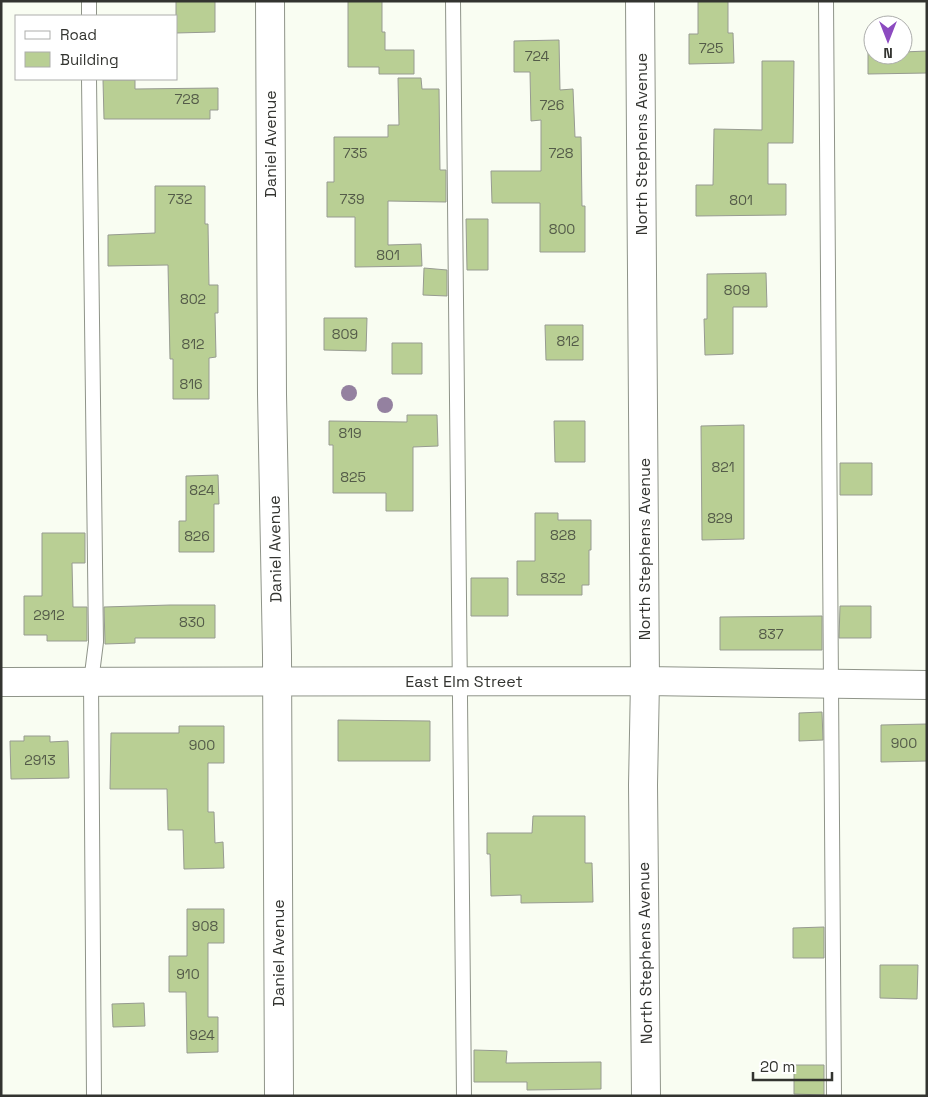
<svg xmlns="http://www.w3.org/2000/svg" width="928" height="1097" viewBox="0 0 928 1097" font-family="'Space Grotesk',sans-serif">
	<rect width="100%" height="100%" fill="#f9fdf2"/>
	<!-- building -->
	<path fill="#b9cf94" stroke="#979b91" d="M 176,1 L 215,1 L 215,32 L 176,33 Z
		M 348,1 L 382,1 L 382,32 L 385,32 L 385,50 L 414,50 L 414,74 L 379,74 L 379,67 L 348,67 Z
		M 698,1 L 728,1 L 728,33 L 733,33 L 734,63 L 689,64 L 689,34 L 698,34 Z
		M 559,40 L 560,90 L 573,89 L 575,137 L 581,137 L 582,206 L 585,206 L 585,252 L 540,252 L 540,203 L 492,203 L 491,171 L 541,171 L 541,120 L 531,121 L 530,72 L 514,72 L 514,41 Z
		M 927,51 L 927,73 L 868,74 L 868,52 L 873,52 L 873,55 L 903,55 L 903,52 Z
		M 762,61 L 794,61 L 793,143 L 768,143 L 768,184 L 786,184 L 786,215 L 696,216 L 696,185 L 713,185 L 714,129 L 762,130 Z
		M 398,78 L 421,78 L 422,89 L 439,89 L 440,170 L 446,170 L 446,202 L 388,201 L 388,245 L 421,244 L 422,266 L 355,267 L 355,217 L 327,217 L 327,182 L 334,182 L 334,137 L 388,137 L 388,125 L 399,125 Z
		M 103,80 L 135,80 L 135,89 L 218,88 L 218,110 L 210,110 L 210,119 L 104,119 Z
		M 155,186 L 205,186 L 205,224 L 208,224 L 209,285 L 218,285 L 218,313 L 215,313 L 216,357 L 209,358 L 209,399 L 173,399 L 173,359 L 170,359 L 168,265 L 108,266 L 108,235 L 155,233 Z
		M 466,219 L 488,219 L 488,270 L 467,270 Z
		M 424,268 L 447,270 L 447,296 L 423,295 Z
		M 766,273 L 767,307 L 733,307 L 733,354 L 705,355 L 704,319 L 707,319 L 707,274 Z
		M 324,318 L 367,318 L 366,351 L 324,350 Z
		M 545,325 L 583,325 L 583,360 L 546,360 Z
		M 392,343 L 422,343 L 422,374 L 392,374 Z
		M 407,415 L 437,415 L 438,446 L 413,447 L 413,511 L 386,511 L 386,493 L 333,493 L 333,445 L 329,445 L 329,421 L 407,422 Z
		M 554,421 L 585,421 L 585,462 L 555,462 Z
		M 744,425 L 744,539 L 702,540 L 701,426 Z
		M 840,463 L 872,463 L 872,495 L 840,495 Z
		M 218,475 L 219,504 L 214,504 L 214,552 L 179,552 L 179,521 L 186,521 L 186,476 Z
		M 535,513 L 558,513 L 558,520 L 591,520 L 591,550 L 589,550 L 589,585 L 582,585 L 582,595 L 517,595 L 517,561 L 535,561 Z
		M 42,533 L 85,533 L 85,563 L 72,563 L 73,607 L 87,607 L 87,641 L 47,641 L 47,635 L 24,635 L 24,596 L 42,596 Z
		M 471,578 L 508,578 L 508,616 L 471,616 Z
		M 170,605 L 215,605 L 215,638 L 135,638 L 135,643 L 105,644 L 104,607 Z
		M 840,606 L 871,606 L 871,638 L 839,638 Z
		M 822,616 L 822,650 L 720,650 L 720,617 Z
		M 822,712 L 823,740 L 799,741 L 799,713 Z
		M 338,720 L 430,721 L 430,761 L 338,761 Z
		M 927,724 L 927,761 L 881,762 L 881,725 Z
		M 179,726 L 224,726 L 224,763 L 208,763 L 208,812 L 214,812 L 215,843 L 223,842 L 224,868 L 184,869 L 183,830 L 168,830 L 167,789 L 110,789 L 111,733 L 179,733 Z
		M 24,736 L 50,736 L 50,742 L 68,741 L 69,778 L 11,779 L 10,741 L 24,741 Z
		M 533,816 L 585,816 L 585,863 L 592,863 L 593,902 L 521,903 L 521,895 L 491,896 L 490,854 L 487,854 L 487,833 L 532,833 Z
		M 187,909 L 224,909 L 224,943 L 208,943 L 208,1017 L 218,1017 L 218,1052 L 187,1053 L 186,992 L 169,992 L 169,956 L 187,956 Z
		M 824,927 L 824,958 L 793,958 L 793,928 Z
		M 880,965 L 918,965 L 917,999 L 880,998 Z
		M 144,1003 L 145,1026 L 113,1027 L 112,1004 Z
		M 474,1050 L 507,1051 L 506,1063 L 601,1062 L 601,1089 L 527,1090 L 527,1082 L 474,1082 Z
		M 794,1065 L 824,1065 L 824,1095 L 794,1094 Z"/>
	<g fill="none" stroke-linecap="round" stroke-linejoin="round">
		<defs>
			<path id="service" d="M 89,1 L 89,16
				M 453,1 L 464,1096
				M 826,1 L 834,1096
				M 89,79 L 96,642 L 91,682 L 94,1096"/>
			<path id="minor" d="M 270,1 L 272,394 L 277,655 L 279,1096
				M 640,1 L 645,681 L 643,785 L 646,1096
				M 1,682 L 645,681 L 927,685"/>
		</defs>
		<!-- service casing -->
		<use href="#service" stroke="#8f9489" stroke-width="16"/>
		<!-- minor casing -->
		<use href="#minor" stroke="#8f9489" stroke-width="30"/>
		<!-- service -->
		<use href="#service" stroke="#fff" stroke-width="14"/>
		<!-- minor -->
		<use href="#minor" stroke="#fff" stroke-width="28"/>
	</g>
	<!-- trees -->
	<g fill="#9481a0">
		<circle cx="349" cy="393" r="8"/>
		<circle cx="385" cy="405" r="8"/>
	</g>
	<g text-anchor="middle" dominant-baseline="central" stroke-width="5" stroke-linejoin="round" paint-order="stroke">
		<!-- number labels -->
		<g font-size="14" fill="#545b49">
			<text x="711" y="48">725</text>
			<text x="537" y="56">724</text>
			<text x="187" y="99">728</text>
			<text x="552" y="105">726</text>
			<text x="355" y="153">735</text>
			<text x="561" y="153">728</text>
			<text x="180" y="199">732</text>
			<text x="352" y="199">739</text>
			<text x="741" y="200">801</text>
			<text x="562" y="229">800</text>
			<text x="388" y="255">801</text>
			<text x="737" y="290">809</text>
			<text x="193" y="299">802</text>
			<text x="345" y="334">809</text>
			<text x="568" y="341">812</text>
			<text x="193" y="344">812</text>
			<text x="191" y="384">816</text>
			<text x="350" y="433">819</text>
			<text x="723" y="467">821</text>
			<text x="353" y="477">825</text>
			<text x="202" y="490">824</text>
			<text x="720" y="518">829</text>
			<text x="563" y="535">828</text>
			<text x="197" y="536">826</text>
			<text x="553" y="578">832</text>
			<text x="49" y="615">2912</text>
			<text x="192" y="622">830</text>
			<text x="771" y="634">837</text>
			<text x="904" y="743">900</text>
			<text x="202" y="745">900</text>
			<text x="40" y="760">2913</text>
			<text x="205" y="926">908</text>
			<text x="188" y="974">910</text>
			<text x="202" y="1035">924</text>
		</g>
		<!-- street labels -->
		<g font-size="16" fill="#333430" stroke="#fff">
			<text transform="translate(270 144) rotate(-90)">Daniel Avenue</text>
			<text transform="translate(641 144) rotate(-90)">North Stephens Avenue</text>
			<text transform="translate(275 549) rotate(-91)">Daniel Avenue</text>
			<text transform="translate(644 549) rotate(-90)">North Stephens Avenue</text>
			<text x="464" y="681">East Elm Street</text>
			<text transform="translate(278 953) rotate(-90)">Daniel Avenue</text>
			<text transform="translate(645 953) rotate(-91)">North Stephens Avenue</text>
		</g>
	</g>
	<!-- border -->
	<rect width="928" height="1097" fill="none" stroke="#333430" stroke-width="5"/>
	<!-- legend -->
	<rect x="15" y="15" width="162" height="65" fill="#ffffff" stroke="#adaeac"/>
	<rect x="25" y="31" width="25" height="8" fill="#ffffff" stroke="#adaeac"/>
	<text x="60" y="40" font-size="15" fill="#333430">Road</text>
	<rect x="25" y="52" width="25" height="15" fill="#b9cf94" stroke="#adaeac"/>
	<text x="60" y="65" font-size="15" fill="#333430">Building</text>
	<!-- north arrow -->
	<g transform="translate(888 40) rotate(180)"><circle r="24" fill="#ffffff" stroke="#adaeac"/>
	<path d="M0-4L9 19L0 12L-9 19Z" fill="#8c4bc0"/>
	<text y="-8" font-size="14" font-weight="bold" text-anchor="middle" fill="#333430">N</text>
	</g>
	<!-- scale -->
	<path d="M753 1072v8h79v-8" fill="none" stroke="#333430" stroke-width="2.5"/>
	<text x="760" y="1072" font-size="15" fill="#333430" stroke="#ffffff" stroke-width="4" paint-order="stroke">20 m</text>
</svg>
